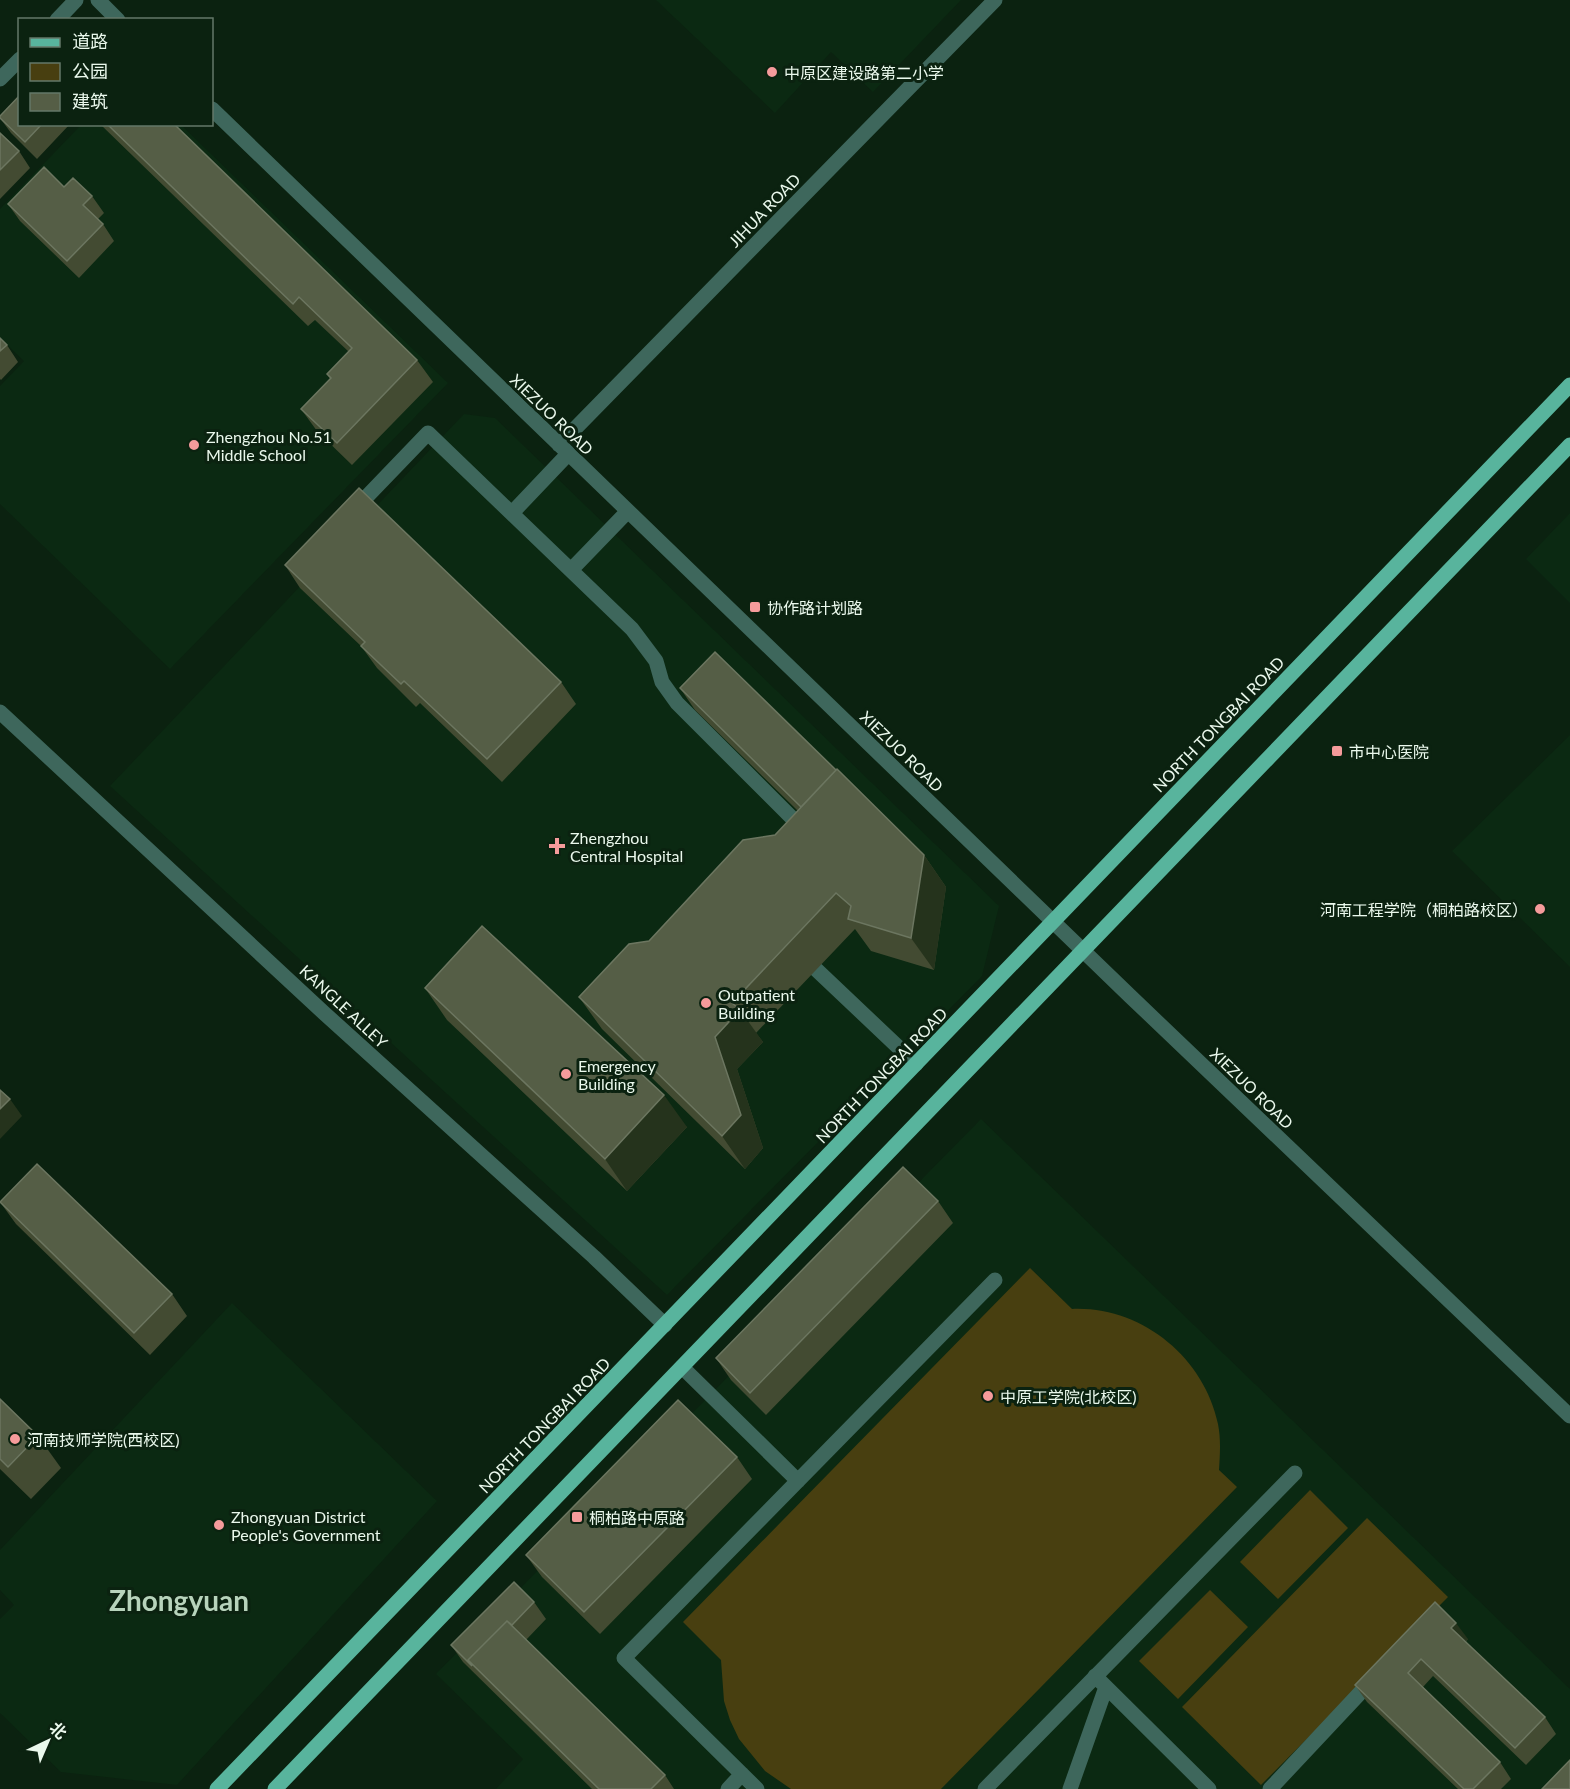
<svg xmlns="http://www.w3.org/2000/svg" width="1570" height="1789" viewBox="0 0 1570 1789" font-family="Lato,'Noto Sans SC',sans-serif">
	<rect width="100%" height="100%" fill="#0b2210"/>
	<!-- built -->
	<path fill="#0b2912" d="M 656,0 L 961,0 L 873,92 L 831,52 L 775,113 Z
		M 82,124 L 181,125 L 448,383 L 170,669 L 0,504 L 0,386 L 24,361 L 0,338 L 0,209 Z
		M 464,414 L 495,418 L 999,906 L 982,976 L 667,1295 L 110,786 Z
		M 1570,513 L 1570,603 L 1526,559 Z
		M 1570,735 L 1570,967 L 1452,851 Z
		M 981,1119 L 1570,1689 L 1570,1789 L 496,1789 L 523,1759 L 436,1674 Z
		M 232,1303 L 437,1501 L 177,1785 L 61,1772 L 0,1713 L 0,1619 L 14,1605 L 0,1590 L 0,1550 Z"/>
	<!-- green -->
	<path fill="#483f10" d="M 1030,1268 L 1072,1309 C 1141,1306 1204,1357 1218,1424 C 1221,1439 1220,1454 1219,1470 L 1237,1487 L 941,1789 L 791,1789 L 765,1771 L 739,1739 L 730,1720 L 724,1701 L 721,1660 L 683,1622 Z
		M 1310,1490 L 1348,1528 L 1278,1599 L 1240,1562 Z
		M 1367,1518 L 1448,1597 L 1261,1785 L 1182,1707 Z
		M 1210,1590 L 1248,1627 L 1178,1699 L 1139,1661 Z"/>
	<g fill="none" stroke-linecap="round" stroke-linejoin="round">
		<!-- minor -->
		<path stroke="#3e675c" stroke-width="15" d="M 98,0 L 118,20
			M 57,20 L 76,0
			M 0,79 L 20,59
			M 212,109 L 1130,996 L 1570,1416
			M 559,445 L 995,0
			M 354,510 L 428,433 L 632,629 L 656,661 L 662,682 L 677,703 L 806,832
			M 512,513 L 568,454
			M 571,570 L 628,511
			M 0,712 L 324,1013 L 594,1257 L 665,1325
			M 802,956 L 916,1064
			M 682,1367 L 798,1481
			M 1095,1676 L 1209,1789
			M 728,1789 L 742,1774
			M 757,1789 L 624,1658 L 995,1280
			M 985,1789 L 1295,1473
			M 1070,1789 L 1106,1687
			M 1270,1789 L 1374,1678"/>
		<!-- major -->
		<path stroke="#58b49d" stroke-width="15" d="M 217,1789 L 1570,385
			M 275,1789 L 1570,445"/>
	</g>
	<!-- wall -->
	<path fill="#434b32" d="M 0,118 L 20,124 L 70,124 L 37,159 L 11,133 Z
		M 100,124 L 174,124 L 417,360 L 433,382 L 352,465 L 317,431 L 301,409 L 330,379 L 327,374 L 349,352 L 315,320 L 308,326 Z
		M 0,133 L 19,151 L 30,168 L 0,199 Z
		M 64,187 L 92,196 L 104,213 L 98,219 L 103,224 L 114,241 L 79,278 L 20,221 L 8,204 Z
		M 0,338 L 7,345 L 18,362 L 1,380 L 0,379 Z
		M 285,565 L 561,682 L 576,704 L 502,782 L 420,703 L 416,707 L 377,668 L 361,646 L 300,588 Z
		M 680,688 L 836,770 L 924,855 L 946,887 L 934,970 L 871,951 L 855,929 L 756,1033 L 763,1042 L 737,1069 L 763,1148 L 745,1169 L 602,1029 L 579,997 L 649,941 L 775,835 L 798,811 L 695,710 Z
		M 425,988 L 687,1127 L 627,1191 L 447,1020 Z
		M 938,1201 L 953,1223 L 766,1415 L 731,1380 L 716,1358 Z
		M 0,1202 L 172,1294 L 187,1316 L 150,1355 L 16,1224 Z
		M 0,1399 L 38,1436 L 61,1468 L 31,1499 L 0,1469 Z
		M 737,1457 L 752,1479 L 600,1634 L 542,1577 L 526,1555 Z
		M 534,1602 L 546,1619 L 526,1640 L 665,1775 L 674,1789 L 592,1789 L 463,1662 L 451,1645 Z
		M 1468,1639 L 1466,1642 L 1545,1717 L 1556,1734 L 1526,1765 L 1433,1676 L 1423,1687 L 1500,1762 L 1511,1779 L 1501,1789 L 1458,1789 L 1367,1702 L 1355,1685 Z"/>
	<!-- shaded-wall -->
	<path fill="#25331c" d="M 924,855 L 946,887 L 934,970 L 911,938 Z
		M 740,1010 L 763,1042 L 737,1069 L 763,1148 L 745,1169 L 722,1136 L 715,1037 Z
		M 664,1095 L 687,1127 L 627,1191 L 605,1159 Z
		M 10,1099 L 22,1116 L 0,1139 L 0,1109 Z
		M 1456,1623 L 1468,1639 L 1463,1645 L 1451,1628 Z"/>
	<!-- building -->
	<path fill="#555e46" stroke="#6c7660" stroke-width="1.5" d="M 20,95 L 20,124 L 42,124 L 25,142 L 0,118 L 0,116 Z
		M 107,124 L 174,124 L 417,360 L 337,443 L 301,409 L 331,378 L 327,374 L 352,348 L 299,297 L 293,304 Z
		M 0,133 L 19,151 L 0,170 Z
		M 44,167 L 64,187 L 73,178 L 92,196 L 83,205 L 103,224 L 67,261 L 8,204 Z
		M 0,338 L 7,345 L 0,351 Z
		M 359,488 L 561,682 L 487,759 L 404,681 L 401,684 L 361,646 L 365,642 L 285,565 Z
		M 715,652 L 836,770 L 801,807 L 680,688 Z
		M 837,769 L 924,855 L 911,938 L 848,919 L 851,906 L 836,893 L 732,1003 L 740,1010 L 715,1037 L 741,1115 L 722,1136 L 579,997 L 629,944 L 649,941 L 743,840 L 775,835 Z
		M 482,926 L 664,1095 L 605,1159 L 425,988 Z
		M 0,1090 L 10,1099 L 0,1109 Z
		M 37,1164 L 172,1294 L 134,1333 L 0,1202 Z
		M 903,1167 L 938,1201 L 750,1393 L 716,1358 Z
		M 0,1399 L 38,1436 L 8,1467 L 0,1459 Z
		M 678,1400 L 737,1457 L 584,1612 L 526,1555 Z
		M 514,1582 L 534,1602 L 512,1625 L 507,1621 L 468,1660 L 472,1666 L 451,1645 Z
		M 1435,1602 L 1456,1623 L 1451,1628 L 1545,1717 L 1515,1748 L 1421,1659 L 1408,1673 L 1500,1762 L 1473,1789 L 1464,1789 L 1355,1685 Z
		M 507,1621 L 665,1775 L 651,1789 L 599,1789 L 468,1660 Z
		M 1570,1760 L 1570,1789 L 1542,1789 Z"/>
	<!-- markers -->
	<g fill="#f59b9b" stroke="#0b2210" stroke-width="2">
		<circle cx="772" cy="72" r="6"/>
		<circle cx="194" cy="445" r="6"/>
		<rect x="749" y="601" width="12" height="12" rx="3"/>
		<rect x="1331" y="745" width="12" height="12" rx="3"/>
		<path d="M554 837h6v6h6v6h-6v6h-6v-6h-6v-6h6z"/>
		<circle cx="1540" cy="909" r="6"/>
		<circle cx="706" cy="1003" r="6"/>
		<circle cx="566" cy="1074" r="6"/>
		<circle cx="988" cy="1396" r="6"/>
		<circle cx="15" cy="1439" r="6"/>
		<rect x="571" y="1511" width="12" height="12" rx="3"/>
		<circle cx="219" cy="1525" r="6"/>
	</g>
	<g text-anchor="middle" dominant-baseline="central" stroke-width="6" stroke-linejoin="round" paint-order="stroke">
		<!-- poi labels -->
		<g font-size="16" fill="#eaf8ec" stroke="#0b2210" text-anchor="start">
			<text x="784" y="72">中原区建设路第二小学</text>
			<text x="206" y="436">Zhengzhou No.51<tspan x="206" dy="18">Middle School</tspan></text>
			<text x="767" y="607">协作路计划路</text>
			<text x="1349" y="751">市中心医院</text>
			<text x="570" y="837">Zhengzhou<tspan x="570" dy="18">Central Hospital</tspan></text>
			<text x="1528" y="909" text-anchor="end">河南工程学院（桐柏路校区）</text>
			<text x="718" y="994">Outpatient<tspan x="718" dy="18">Building</tspan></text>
			<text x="578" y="1065">Emergency<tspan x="578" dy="18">Building</tspan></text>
			<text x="1000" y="1396">中原工学院(北校区)</text>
			<text x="27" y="1439">河南技师学院(西校区)</text>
			<text x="231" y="1516">Zhongyuan District<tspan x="231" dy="18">People's Government</tspan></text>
			<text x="589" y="1517">桐柏路中原路</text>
		</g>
		<!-- street labels -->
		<g font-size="16" fill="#eaf8ec" stroke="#0b2210">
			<text transform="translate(764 210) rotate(-46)">JIHUA ROAD</text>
			<text transform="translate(552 414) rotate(44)">XIEZUO ROAD</text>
			<text transform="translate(1218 724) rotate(-46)">NORTH TONGBAI ROAD</text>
			<text transform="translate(902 751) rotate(44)">XIEZUO ROAD</text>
			<text transform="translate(344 1006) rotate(43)">KANGLE ALLEY</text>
			<text transform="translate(881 1075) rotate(-46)">NORTH TONGBAI ROAD</text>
			<text transform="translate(1252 1088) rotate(44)">XIEZUO ROAD</text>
			<text transform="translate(544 1425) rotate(-46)">NORTH TONGBAI ROAD</text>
		</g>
		<!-- town labels -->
		<g font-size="28" font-weight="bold" fill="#b7d3bb" stroke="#0b2210">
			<text x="179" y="1600">Zhongyuan</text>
		</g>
	</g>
	<!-- legend -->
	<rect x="18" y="18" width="195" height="108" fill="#0b2210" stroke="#647868" stroke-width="1.5"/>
	<rect x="30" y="38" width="30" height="9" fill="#58b49d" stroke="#647868" stroke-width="1.5"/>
	<text x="72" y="48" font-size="18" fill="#eaf8ec">道路</text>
	<rect x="30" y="63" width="30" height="18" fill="#483f10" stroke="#647868" stroke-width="1.5"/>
	<text x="72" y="78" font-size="18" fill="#eaf8ec">公园</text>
	<rect x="30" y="93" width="30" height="18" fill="#555e46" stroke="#647868" stroke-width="1.5"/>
	<text x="72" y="108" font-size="18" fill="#eaf8ec">建筑</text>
	<!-- north arrow -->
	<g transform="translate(48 1741) rotate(44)" stroke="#0b2210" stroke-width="4.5" paint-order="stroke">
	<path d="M0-4.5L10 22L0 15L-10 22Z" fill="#eaf8ec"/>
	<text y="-9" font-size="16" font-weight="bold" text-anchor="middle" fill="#eaf8ec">北</text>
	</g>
</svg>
